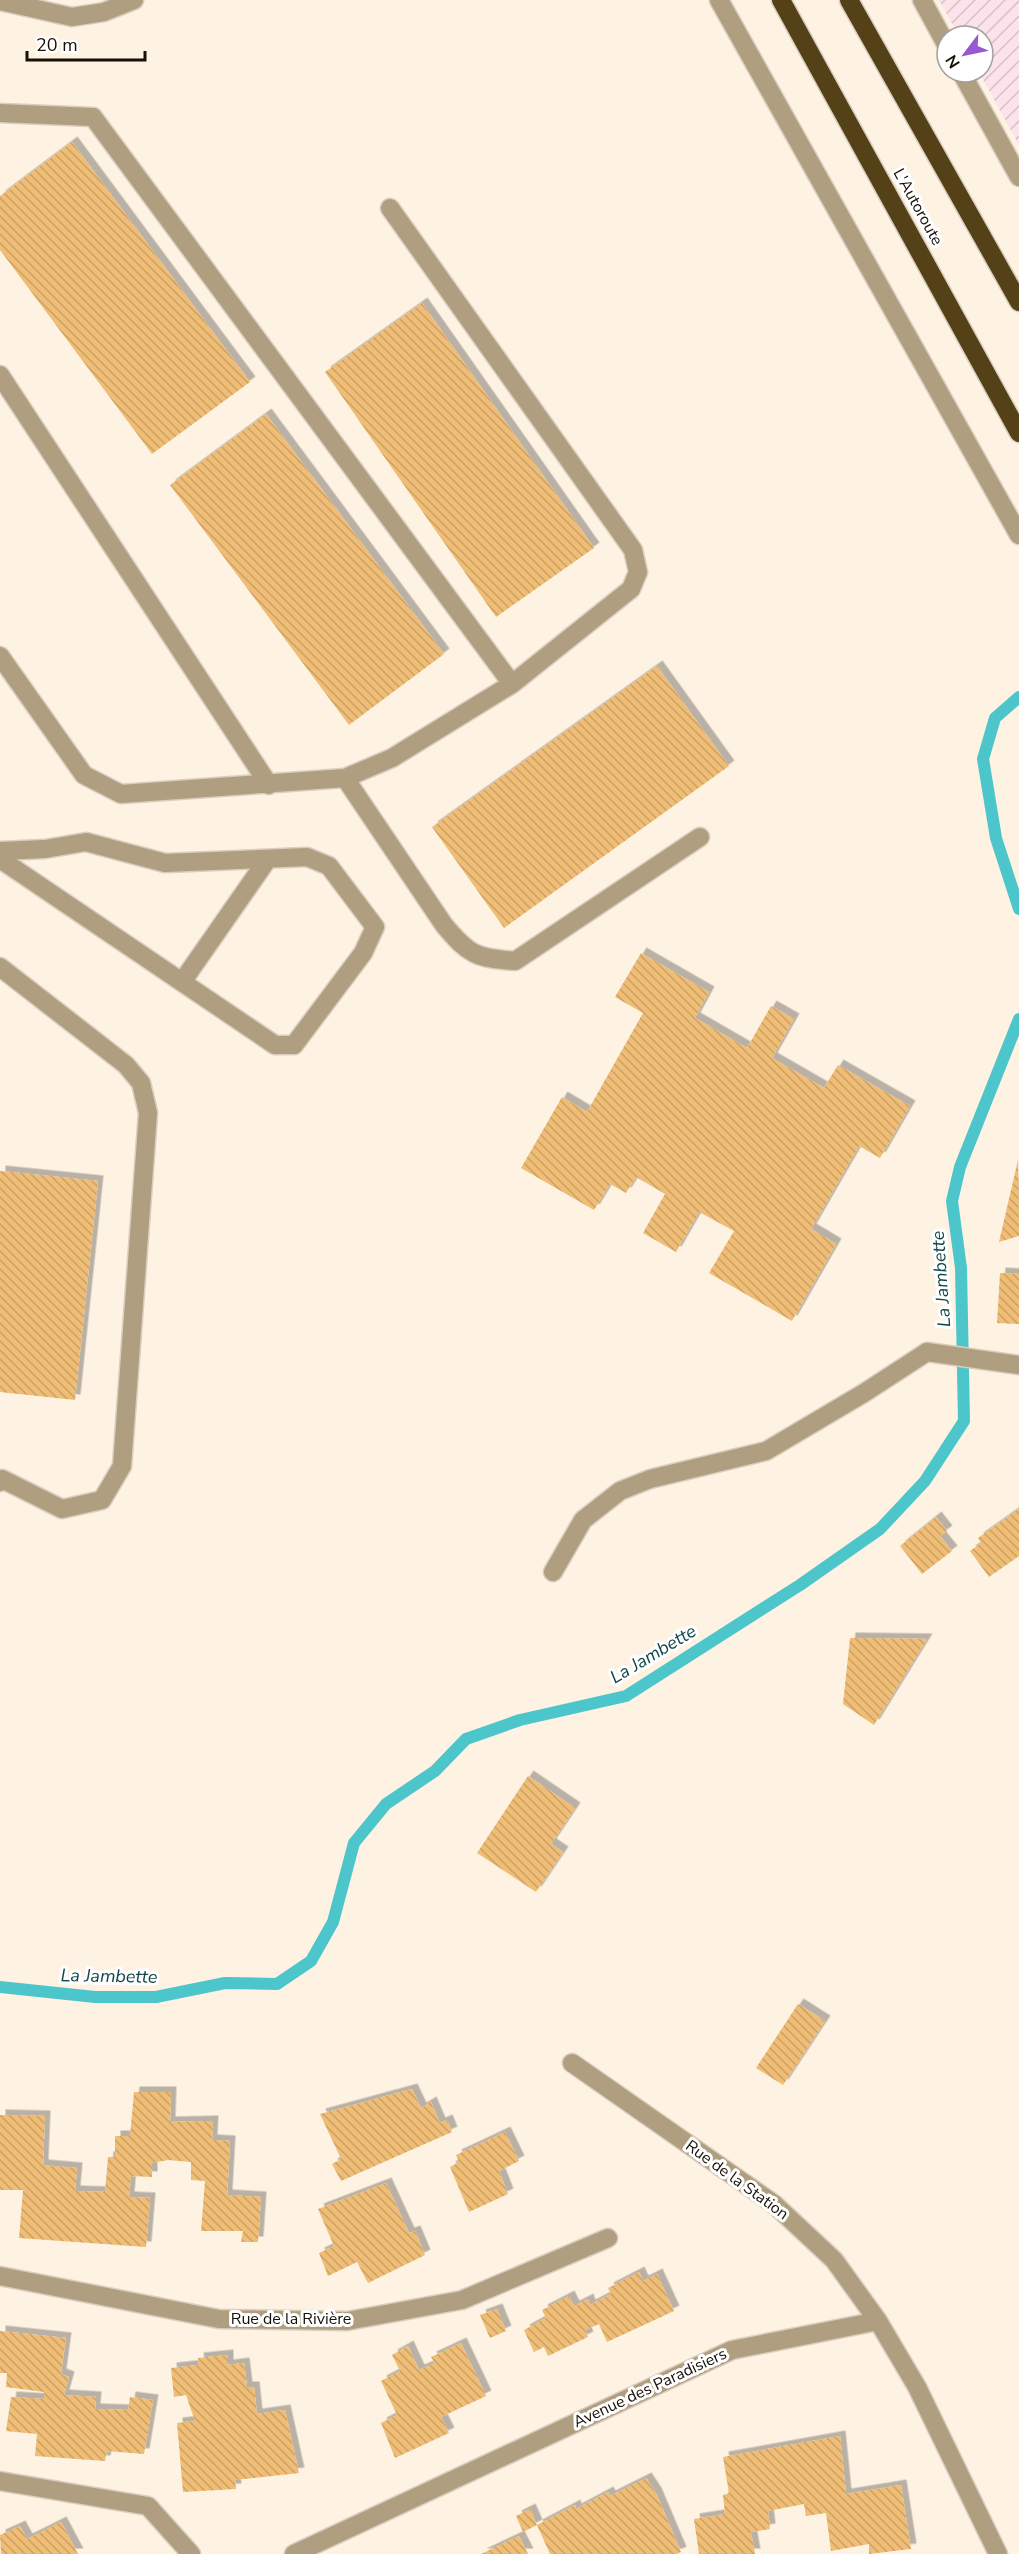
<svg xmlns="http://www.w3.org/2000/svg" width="1019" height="2554" viewBox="0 0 1019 2554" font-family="'Nunito Sans',sans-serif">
	<defs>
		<pattern id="industrial-furrows" width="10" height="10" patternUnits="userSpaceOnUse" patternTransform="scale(1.5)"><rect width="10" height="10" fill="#fce2ea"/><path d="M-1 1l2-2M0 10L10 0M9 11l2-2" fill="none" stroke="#d7c1c7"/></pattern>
		<pattern id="building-back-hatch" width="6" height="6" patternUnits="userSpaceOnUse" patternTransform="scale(1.5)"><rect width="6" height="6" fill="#efbd75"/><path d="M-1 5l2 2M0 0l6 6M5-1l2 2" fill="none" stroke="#cca164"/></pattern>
		<filter id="shadow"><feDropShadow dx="5.5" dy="-5.5" stdDeviation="0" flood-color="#0004"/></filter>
	</defs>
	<rect width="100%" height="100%" fill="#fef2e2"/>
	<!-- industrial -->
	<path fill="url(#industrial-furrows)" d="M 939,0 L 1019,0 L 1019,145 L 979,72 L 983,72 L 983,36 L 959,36 Z"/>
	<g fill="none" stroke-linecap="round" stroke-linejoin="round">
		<!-- stream -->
		<path stroke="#4dc6cb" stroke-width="12" d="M 1019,697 L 995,718 L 983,759 L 996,838 L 1019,909
			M 0,1987 L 95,1997 L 156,1997 L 225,1983 L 277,1984 L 311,1961 L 333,1922 L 354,1843 L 386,1804 L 435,1771 L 466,1739 L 520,1720 L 626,1696 L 800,1585 L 880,1529 L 925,1481 L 964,1421 L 961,1268 L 952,1201 L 960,1167 L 1019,1019"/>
	</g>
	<!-- building -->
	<path fill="url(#building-back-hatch)" filter="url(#shadow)" d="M 72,142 L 250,382 L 152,454 L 0,250 L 0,196 Z
		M 422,303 L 594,548 L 496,617 L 325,372 Z
		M 266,414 L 444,654 L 349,725 L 170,485 Z
		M 657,666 L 729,766 L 504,928 L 432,827 Z
		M 641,953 L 709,992 L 695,1018 L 747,1048 L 771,1006 L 794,1019 L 772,1058 L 824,1088 L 838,1065 L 910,1106 L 880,1158 L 859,1146 L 811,1229 L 836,1244 L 792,1321 L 709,1273 L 734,1231 L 699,1212 L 676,1252 L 643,1233 L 665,1194 L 636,1177 L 626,1193 L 610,1184 L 594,1210 L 521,1168 L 562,1097 L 587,1112 L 643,1013 L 615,997 Z
		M 1018,1160 L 1019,1236 L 999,1242 Z
		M 0,1171 L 98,1181 L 75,1400 L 0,1392 Z
		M 1000,1273 L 1019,1274 L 1019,1324 L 997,1323 Z
		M 1019,1509 L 1019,1556 L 989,1577 L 970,1551 L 981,1543 L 978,1538 Z
		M 936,1517 L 947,1531 L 940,1536 L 952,1551 L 922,1574 L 900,1546 Z
		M 850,1638 L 927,1639 L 874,1725 L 843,1704 Z
		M 528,1776 L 575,1808 L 551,1844 L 563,1852 L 536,1892 L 477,1853 Z
		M 798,2004 L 825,2021 L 783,2085 L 756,2068 Z
		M 412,2089 L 421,2108 L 431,2102 L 440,2123 L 447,2120 L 452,2132 L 341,2181 L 332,2164 L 341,2159 L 320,2114 Z
		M 134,2092 L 171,2092 L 170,2122 L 213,2121 L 212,2140 L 230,2141 L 227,2195 L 261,2197 L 258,2242 L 241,2242 L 243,2231 L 201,2231 L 205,2181 L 191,2180 L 191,2162 L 168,2160 L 152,2163 L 152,2177 L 131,2176 L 129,2197 L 150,2198 L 146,2247 L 19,2238 L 23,2190 L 0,2190 L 0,2115 L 45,2116 L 43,2165 L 77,2168 L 75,2191 L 105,2192 L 108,2157 L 115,2157 L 115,2136 L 130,2136 Z
		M 505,2132 L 519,2161 L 499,2171 L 508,2194 L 469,2212 L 450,2167 L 459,2162 L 456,2155 Z
		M 386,2183 L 409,2233 L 415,2231 L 425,2255 L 368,2283 L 357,2262 L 328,2276 L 319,2253 L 334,2246 L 318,2209 Z
		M 639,2272 L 643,2281 L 657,2274 L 674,2311 L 607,2342 L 599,2324 L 585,2330 L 588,2337 L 548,2356 L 544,2347 L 534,2352 L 524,2330 L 546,2318 L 542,2310 L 569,2296 L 574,2306 L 588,2299 L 590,2305 L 611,2294 L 608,2288 Z
		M 497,2309 L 506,2331 L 490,2338 L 480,2315 Z
		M 0,2331 L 66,2338 L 61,2374 L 69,2377 L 64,2395 L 96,2397 L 95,2409 L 128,2410 L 130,2397 L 153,2400 L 144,2454 L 107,2451 L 105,2461 L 35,2456 L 37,2434 L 6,2431 L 11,2397 L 44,2399 L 44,2392 L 6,2387 L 7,2373 L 0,2373 Z
		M 461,2343 L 486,2396 L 441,2417 L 449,2433 L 395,2458 L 381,2423 L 397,2415 L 381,2381 L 400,2371 L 392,2355 L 408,2346 L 419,2370 L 435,2363 L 431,2357 Z
		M 228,2355 L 228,2365 L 244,2363 L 247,2387 L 254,2387 L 257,2414 L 285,2410 L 299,2473 L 235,2480 L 236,2489 L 183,2492 L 177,2423 L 195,2421 L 186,2395 L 174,2397 L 171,2368 L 199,2365 L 198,2358 Z
		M 840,2436 L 846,2494 L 901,2485 L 911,2549 L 869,2554 L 869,2544 L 831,2551 L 826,2513 L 806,2516 L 804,2504 L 768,2511 L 770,2529 L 751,2532 L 755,2554 L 699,2554 L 694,2519 L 725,2514 L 723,2495 L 729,2493 L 723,2457 Z
		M 646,2478 L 656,2493 L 681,2552 L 677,2554 L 550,2554 L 537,2525 L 575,2505 L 576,2509 L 608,2492 L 610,2496 Z
		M 530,2509 L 537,2525 L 523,2532 L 516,2516 Z
		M 61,2522 L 78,2554 L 1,2554 L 0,2535 L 20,2526 L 27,2539 Z
		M 519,2536 L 528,2554 L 481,2554 Z"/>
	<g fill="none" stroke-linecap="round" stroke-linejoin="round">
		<defs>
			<path id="lane" d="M 719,0 L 1019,535
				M 922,0 L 947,46
				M 0,1 L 72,17 L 104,12 L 134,0
				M 961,72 L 1019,177
				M 0,113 L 93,117 L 512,684
				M 0,375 L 269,785
				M 0,656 L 84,775 L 121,794 L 345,778 L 392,758 L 512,684 L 631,589 L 638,572 L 633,550 L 390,208
				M 345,778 L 444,925 C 469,955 476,958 515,961 L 700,837
				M 0,851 L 45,849 L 86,842 L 165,863 L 307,857 L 329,866 L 375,927 L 363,953 L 294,1045 L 275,1045 L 0,859
				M 0,967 L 126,1065 L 141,1083 L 148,1113 L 122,1466 L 102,1500 L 62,1509 L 2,1479 L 0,1482
				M 182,982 L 267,860
				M 553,1572 L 583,1520 L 620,1491 L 650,1479 L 766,1451 L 864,1393 L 927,1352"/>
			<path id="street" d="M 927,1352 L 1019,1365
				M 572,2063 L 774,2204 L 834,2260 L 878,2321 L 917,2387 L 998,2554
				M 0,2276 L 219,2319 L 347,2321 L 462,2300 L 608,2238
				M 0,2481 L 148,2506 L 191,2554
				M 294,2554 L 732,2350 L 878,2321"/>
			<path id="highway" d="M 781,0 L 1019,433
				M 849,0 L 1019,302"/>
		</defs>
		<!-- lane casing -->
		<use href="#lane" stroke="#d9cebf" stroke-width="21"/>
		<!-- street casing -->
		<use href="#street" stroke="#d9cebf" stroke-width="21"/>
		<!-- highway casing -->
		<use href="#highway" stroke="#d9cebf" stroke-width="21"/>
		<!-- lane -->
		<use href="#lane" stroke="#af9e7f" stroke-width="18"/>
		<!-- street -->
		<use href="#street" stroke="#af9e7f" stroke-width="18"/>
		<!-- highway -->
		<use href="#highway" stroke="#554117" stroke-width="18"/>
	</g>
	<g text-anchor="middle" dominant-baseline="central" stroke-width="6" stroke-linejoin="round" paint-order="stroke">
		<!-- street labels -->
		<g font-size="16" fill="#161007" stroke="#fff">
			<text transform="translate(918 207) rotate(61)">L'Autoroute</text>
			<text transform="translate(737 2180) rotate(36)">Rue de la Station</text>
			<text x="291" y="2319">Rue de la Rivière</text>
			<text transform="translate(650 2388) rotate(-25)">Avenue des Paradisiers</text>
		</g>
		<!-- water labels -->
		<g font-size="18" font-style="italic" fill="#114749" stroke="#fff">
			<text transform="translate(941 1279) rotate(-94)">La Jambette</text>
			<text transform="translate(653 1654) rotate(-31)">La Jambette</text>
			<text transform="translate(109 1976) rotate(1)">La Jambette</text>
		</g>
	</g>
	<!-- north arrow -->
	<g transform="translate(965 54) rotate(238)"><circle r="28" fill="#ffffff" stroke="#a29f9c" stroke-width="1.5"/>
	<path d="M0-4.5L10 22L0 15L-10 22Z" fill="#9759d0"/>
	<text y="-9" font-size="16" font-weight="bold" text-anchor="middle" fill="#161007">N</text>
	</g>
	<!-- scale -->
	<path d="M27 51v9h118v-9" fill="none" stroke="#161007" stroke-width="3"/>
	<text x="36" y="51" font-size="18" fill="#161007" stroke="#ffffff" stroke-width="4.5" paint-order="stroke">20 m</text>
</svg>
